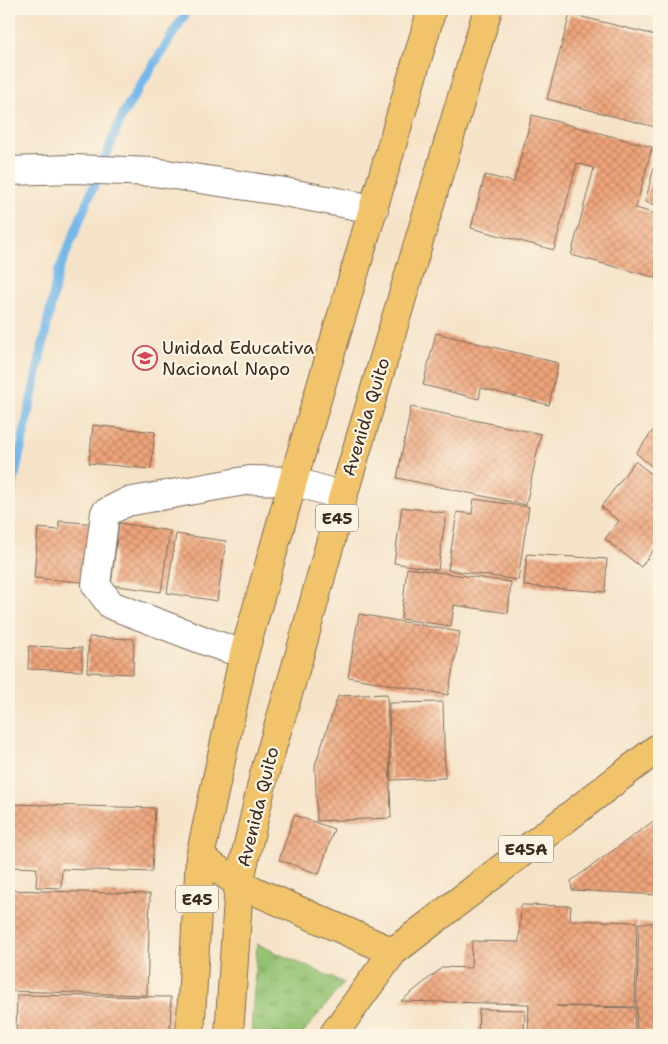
<svg xmlns="http://www.w3.org/2000/svg" width="668" height="1044" viewBox="0 0 668 1044" font-family="'Shantell Sans',sans-serif">
	<defs>
		<pattern id="grass-tufts" width="24" height="20" patternUnits="userSpaceOnUse" patternTransform="scale(1.25)"><rect width="24" height="20" fill="#93c372"/><path d="M3 7l-1-3M5 7V3M7 7l1-3M15 17l-1-3M17 17v-4M19 17l1-3" fill="none" stroke="#799f5d"/></pattern>
		<pattern id="building-cross-hatch" width="8" height="8" patternUnits="userSpaceOnUse" patternTransform="scale(1.25)"><rect width="8" height="8" fill="#efa47a"/><path d="M0 0l8 8M0 8l8-8" fill="none" stroke="#c38663"/></pattern>
	</defs>
	<rect width="100%" height="100%" fill="#fcf5e5"/>
	<filter id="ink" filterUnits="userSpaceOnUse"><feTurbulence type="fractalNoise" baseFrequency=".02" numOctaves="2"/><feDisplacementMap in="SourceGraphic" scale="10" xChannelSelector="R" yChannelSelector="G"/><feConvolveMatrix kernelMatrix="1 2 1 2 8 2 1 2 1" color-interpolation-filters="sRGB"/></filter>
	<filter id="wash" filterUnits="userSpaceOnUse"><feTurbulence type="fractalNoise" baseFrequency=".0096" numOctaves="4" result="noise"/><feDisplacementMap in="SourceGraphic" scale="20" xChannelSelector="R" yChannelSelector="G"/><feGaussianBlur stdDeviation="1.12" result="paint"/><feColorMatrix in="noise" values="0 0 0 0 0 0 0 0 0 0 0 0 0 0 0 0 0 1.4 0 .05"/><feComposite in="paint" operator="in"/></filter>
	<g filter="url(#wash)">
		<rect width="100%" height="100%" fill="#f5e3c8"/>
		<!-- grass -->
		<path fill="url(#grass-tufts)" stroke="#677648" d="M 257,944 L 344,983 L 301,1035 L 251,1035 Z"/>
		<g fill="none" stroke-linecap="round" stroke-linejoin="round">
			<!-- stream -->
			<path stroke="#75b8ea" stroke-width="9" d="M 9,504 L 58,273 L 123,114 L 184,16 L 187,9"/>
		</g>
		<g id="blocks">
			<!-- building -->
			<path fill="url(#building-cross-hatch)" d="M 570,14 L 659,36 L 659,128 L 547,99 Z
				M 532,115 L 652,147 L 636,208 L 659,215 L 659,270 L 657,278 L 571,255 L 594,168 L 577,163 L 554,250 L 471,228 L 485,175 L 514,182 Z
				M 656,160 L 659,161 L 659,206 L 645,202 Z
				M 436,333 L 558,363 L 549,405 L 481,388 L 479,399 L 423,385 Z
				M 411,407 L 541,434 L 526,505 L 397,478 Z
				M 659,423 L 659,470 L 658,472 L 636,453 Z
				M 93,425 L 155,432 L 151,469 L 89,463 Z
				M 635,461 L 659,480 L 659,542 L 641,567 L 605,539 L 619,521 L 601,507 Z
				M 474,499 L 529,507 L 518,580 L 448,570 L 457,512 L 472,514 Z
				M 402,507 L 446,513 L 438,570 L 394,563 Z
				M 59,521 L 98,524 L 93,583 L 34,578 L 38,528 L 59,530 Z
				M 119,523 L 170,531 L 161,592 L 111,585 Z
				M 176,534 L 226,541 L 217,601 L 167,593 Z
				M 527,554 L 607,559 L 605,592 L 524,586 Z
				M 407,568 L 511,582 L 508,613 L 454,605 L 451,626 L 401,619 Z
				M 359,614 L 460,632 L 448,695 L 348,677 Z
				M 89,637 L 134,639 L 133,674 L 87,672 Z
				M 29,646 L 82,648 L 82,671 L 28,669 Z
				M 387,694 L 391,818 L 317,821 L 315,765 L 338,696 Z
				M 443,702 L 445,778 L 391,780 L 389,703 Z
				M 12,804 L 155,808 L 152,872 L 62,869 L 61,888 L 36,887 L 37,868 L 10,867 Z
				M 294,815 L 334,829 L 319,874 L 279,860 Z
				M 659,817 L 659,895 L 572,890 L 571,881 Z
				M 9,890 L 150,894 L 147,995 L 9,991 Z
				M 521,905 L 571,906 L 570,920 L 637,922 L 635,1007 L 556,1006 L 635,1008 L 634,1032 L 659,1032 L 659,1035 L 528,1035 L 529,1004 L 401,1001 L 443,967 L 471,968 L 472,941 L 519,942 Z
				M 639,923 L 659,923 L 659,1031 L 636,1031 Z
				M 17,995 L 171,997 L 170,1035 L 16,1035 Z
				M 479,1009 L 525,1010 L 524,1035 L 478,1035 Z"/>
		</g>
	</g>
	<g filter="url(#ink)">
		<use href="#blocks" fill-opacity="0" stroke="#7c6b5a" stroke-width="1"/>
		<g fill="none" stroke-linecap="round" stroke-linejoin="round">
			<defs>
				<path id="minor" d="M 9,171 L 72,169 L 154,172 L 279,191 L 374,209
					M 244,654 L 208,642 L 111,605 L 96,585 L 105,513 L 127,502 L 250,480 L 293,481 L 343,496"/>
				<path id="highway" d="M 200,857 L 239,884 L 393,952
					M 190,1035 L 200,857 L 244,654 L 293,481 L 432,9
					M 229,1035 L 239,884 L 264,775 L 300,653 L 343,496 L 488,9
					M 333,1035 L 393,952 L 659,747"/>
			</defs>
			<!-- minor casing -->
			<use href="#minor" stroke="#7c6b5a" stroke-width="30"/>
			<!-- highway casing -->
			<use href="#highway" stroke="#7c6b5a" stroke-width="30"/>
			<!-- minor -->
			<use href="#minor" stroke="#fff" stroke-width="28"/>
			<!-- highway -->
			<use href="#highway" stroke="#f1c36a" stroke-width="28"/>
		</g>
	</g>
	<!-- icons -->
	<defs>
		<symbol id="school-ring" viewBox="-11 -11 22 22"><circle r="9.5" fill="#fcf5e5" stroke="#d1495b" stroke-width="1.5"/><path d="M0-5L7-2L0 1L-7-2ZM-4 1L0 2.5L4 1V4Q0 6-4 4Z" fill="#d1495b"/></symbol>
	</defs>
	<g fill-rule="evenodd">
		<use href="#school-ring" x="131" y="344" width="28" height="28"/>
	</g>
	<g text-anchor="middle" dominant-baseline="central" stroke-width="4.5" stroke-linejoin="round" paint-order="stroke">
		<!-- shield labels -->
		<g fill="#fcf5e5" stroke="#75675a" stroke-width="1">
			<rect x="316" y="504.5" width="42" height="27" rx="4"/>
			<rect x="498.5" y="835.5" width="55" height="27" rx="4"/>
			<rect x="176" y="885.5" width="42" height="27" rx="4"/>
		</g>
		<g font-size="16" font-weight="bold" fill="#3b2a1e">
			<text x="337" y="518">E45</text>
			<text x="526" y="849">E45A</text>
			<text x="197" y="899">E45</text>
		</g>
		<!-- poi labels -->
		<g font-size="18" fill="#3b2a1e" stroke="#fcf5e5" text-anchor="start">
			<text x="162" y="348">Unidad Educativa<tspan x="162" dy="21">Nacional Napo</tspan></text>
		</g>
		<!-- street labels -->
		<g font-size="18" fill="#3b2a1e" stroke="#fcf5e5">
			<text transform="translate(366 417) rotate(-73)">Avenida Quito</text>
			<text transform="translate(258 807) rotate(-76)">Avenida Quito</text>
		</g>
	</g>
	<!-- margin -->
	<rect width="668" height="1044" fill="none" stroke="#fcf5e5" stroke-width="30"/>
</svg>
